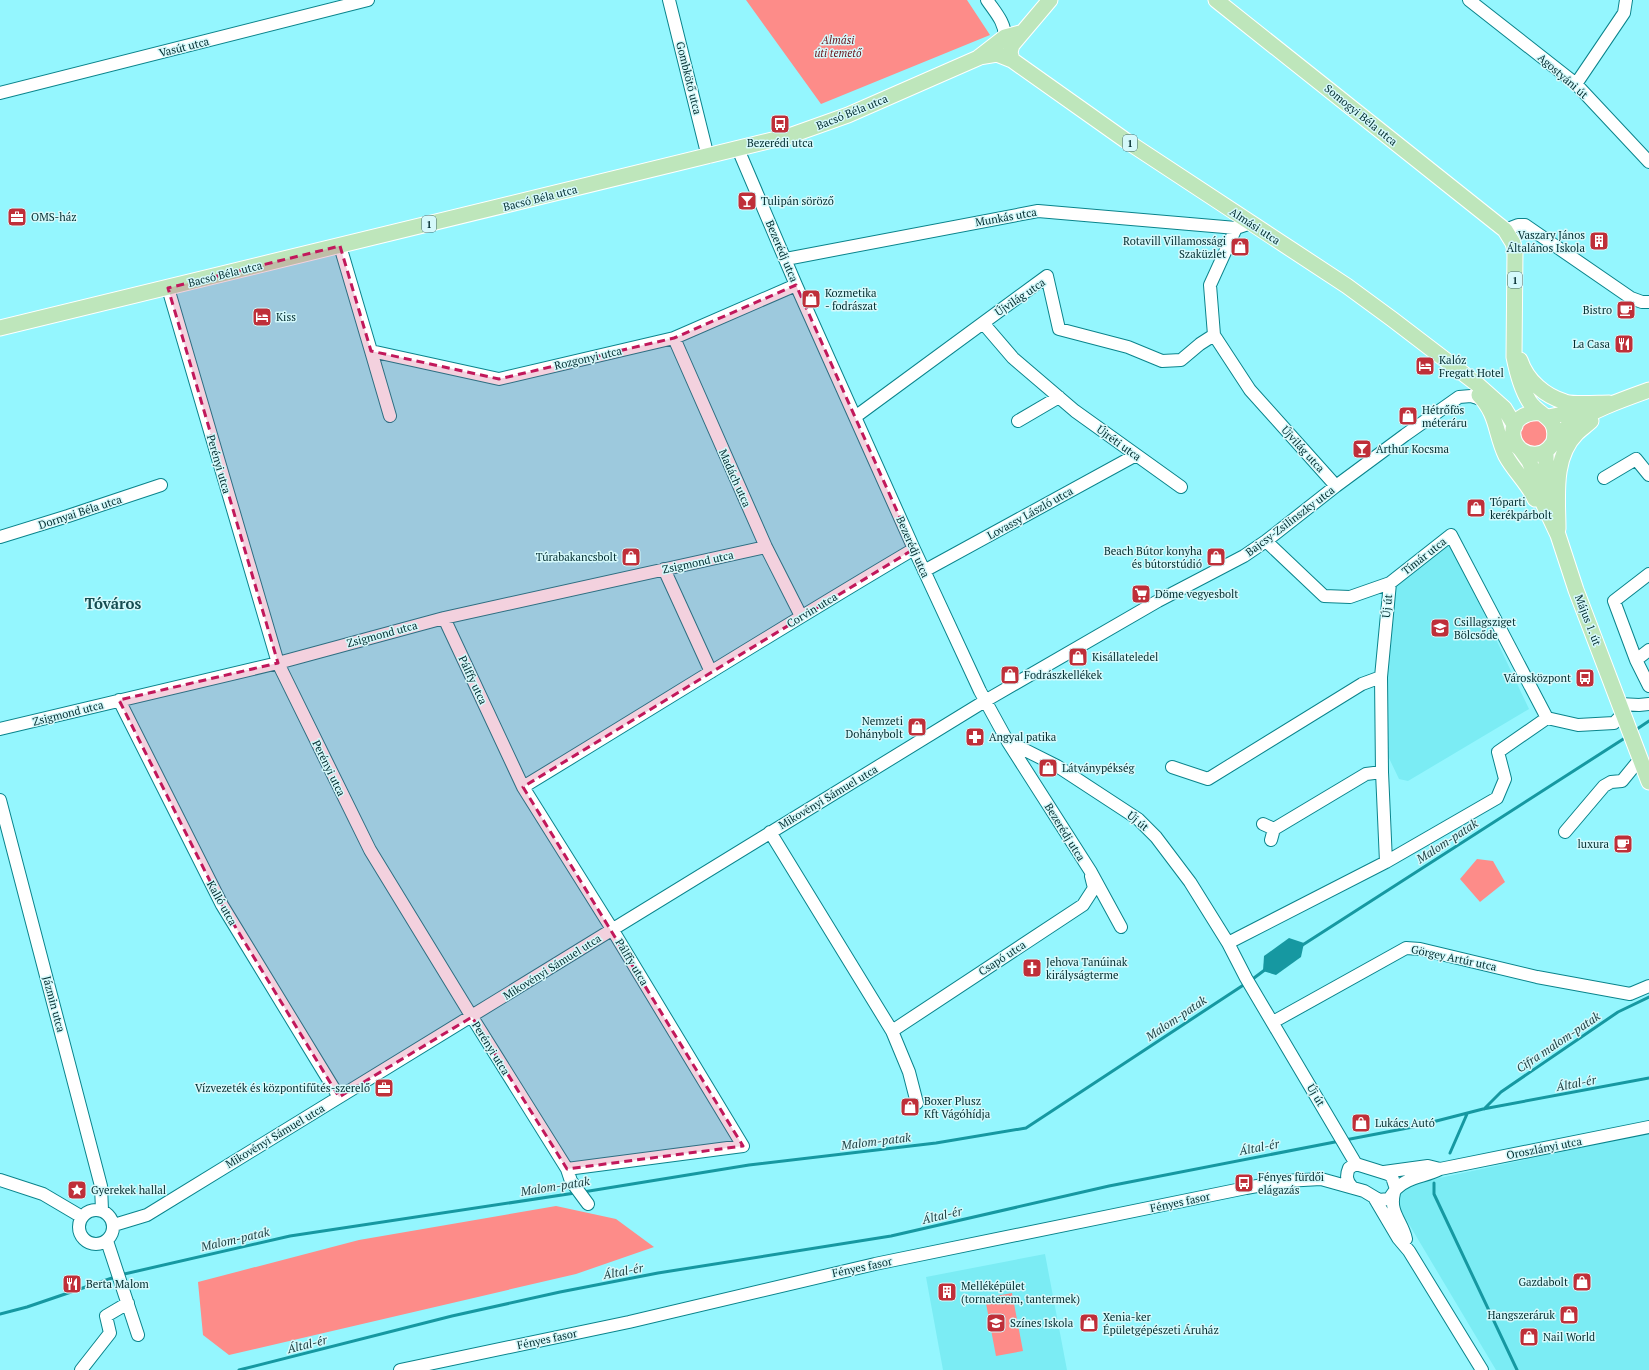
<svg xmlns="http://www.w3.org/2000/svg" width="1649" height="1370" viewBox="0 0 1649 1370" font-family="'PT Serif',serif">
	<rect width="100%" height="100%" fill="#94f6fe"/>
	<!-- built -->
	<path fill="#7becf4" d="M 1451,544 L 1529,709 L 1408,781 L 1399,779 L 1388,756 L 1386,670 L 1393,585 Z
		M 1649,1133 L 1649,1370 L 1496,1370 L 1388,1189 Z
		M 1045,1254 L 1067,1370 L 943,1370 L 926,1277 Z"/>
	<!-- green -->
	<path fill="#fd8c89" d="M 746,0 L 967,0 L 990,35 L 821,104 Z
		M1521 433a13 13 0 1 1 26 0a13 13 0 1 1-26 0Z
		M 1477,859 L 1493,861 L 1505,882 L 1480,902 L 1460,879 Z
		M 556,1206 L 616,1219 L 654,1247 L 576,1274 L 229,1355 L 203,1335 L 198,1282 L 359,1240 Z
		M 1012,1293 L 1023,1351 L 996,1356 L 985,1298 Z"/>
	<!-- water -->
	<path fill="#1698a1" d="M 1289,938 L 1304,943 L 1301,957 L 1276,975 L 1263,971 L 1264,956 Z"/>
	<g fill="none" stroke-linecap="round" stroke-linejoin="round">
		<!-- stream -->
		<path stroke="#1698a1" stroke-width="3" d="M 1634,731 L 1649,721
			M 1301,946 L 1628,736
			M 1250,981 L 1266,969
			M 1484,1109 L 1501,1092 L 1618,1012 L 1649,997
			M 1345,1140 L 1413,1127 L 1483,1109 L 1649,1078
			M 1450,1153 L 1467,1114
			M 1434,1183 L 1434,1194 L 1517,1370
			M 583,1192 L 749,1165 L 936,1143 L 1026,1128 L 1245,984
			M 120,1275 L 290,1236 L 575,1193
			M 0,1314 L 27,1307 L 115,1277
			M 239,1370 L 452,1316 L 560,1292 L 658,1273 L 891,1236 L 1109,1186 L 1340,1141"/>
		<defs>
			<path id="minor" d="M 669,0 L 708,157
				M 987,0 C 995,12 1005,22 1005,37
				M 1469,0 L 1576,84 L 1649,162
				M 1576,84 L 1624,13 L 1626,0
				M 0,93 L 368,0
				M 738,149 L 796,285 L 914,549 L 980,691 L 1008,742 L 1091,872 L 1121,927
				M 1236,228 L 1210,285 L 1214,335 L 1250,390 L 1336,486
				M 1505,230 L 1518,225 L 1525,225 L 1631,298 L 1642,302 L 1649,302
				M 340,246 L 371,351 L 499,379 L 674,338 L 796,285
				M 786,259 L 1038,211 L 1236,228 L 1251,223
				M 168,288 L 278,663 L 370,850 L 472,1017 L 567,1169 L 571,1181 L 588,1204
				M 983,323 L 1013,358 L 1075,411 L 1181,487
				M 674,338 L 766,547 L 801,616
				M 371,351 L 390,416
				M 855,417 L 1047,276 L 1059,329 L 1128,347 L 1162,361 L 1181,360 L 1200,344 L 1214,335
				M 1018,421 L 1059,397
				M 1604,478 L 1636,459 L 1649,475
				M 0,537 L 68,516 L 161,485
				M 1266,541 L 1324,596 L 1350,597 L 1390,583 L 1451,535 L 1547,718
				M 664,569 L 711,672
				M 924,571 L 1136,455
				M 1649,574 L 1614,601 L 1636,660 L 1649,686
				M 444,618 L 523,787 L 612,929 L 743,1146 L 567,1169
				M 1636,660 L 1649,650
				M 119,700 L 222,905 L 339,1097
				M 1619,704 L 1639,705 L 1649,704
				M 0,729 L 278,663 L 444,618 L 766,547
				M 1009,742 L 1057,766 L 1138,819 L 1156,837 L 1190,882 L 1228,943 L 1246,978 L 1356,1164
				M 1172,767 L 1208,779 L 1362,684 L 1381,677
				M 523,787 C 653,708 782,627 914,549
				M 0,800 L 101,1186 L 102,1210
				M 1263,824 L 1274,829 L 1271,840
				M 1274,829 L 1366,774 L 1382,772
				M 770,832 L 892,1031 L 909,1072 L 917,1103
				M 1565,832 L 1604,786 L 1611,782 L 1622,781 L 1640,759
				M 1386,862 L 1382,772 L 1381,677 L 1390,583
				M 1228,943 L 1386,862 L 1497,798 L 1505,779 L 1498,752 L 1547,718 L 1578,725 L 1614,723 L 1623,714
				M 1273,1022 L 1406,948 L 1420,949 L 1537,977 L 1630,994 L 1649,986
				M 892,1031 L 1083,905 L 1094,888 L 1091,876
				M 1384,1172 L 1428,1166 L 1440,1169
				M 0,1180 L 43,1194 L 82,1217
				M 1396,1189 C 1407,1177 1425,1177 1440,1169 L 1649,1127
				M 1394,1193 C 1389,1213 1402,1221 1406,1239
				M 1375,1199 L 1398,1238 L 1409,1251 L 1482,1370
				M79 1227a17 17 0 1 1 34 0a17 17 0 1 1-34 0Z
				M 114,1225 L 147,1215 L 985,701 L 1158,601 L 1244,556 L 1266,541 L 1336,486 L 1405,435 L 1459,397 L 1471,396 L 1484,400
				M 107,1241 L 138,1335
				M 81,1370 L 110,1333 L 106,1316 L 128,1303
				M 400,1370 L 629,1322 L 875,1264 L 1246,1188 L 1285,1181 L 1321,1179 L 1364,1191 L 1379,1200 L 1389,1199 L 1396,1189 L 1392,1177 L 1388,1174 L 1356,1164 L 1349,1168 C 1346,1175 1346,1181 1352,1187"/>
			<path id="major" d="M 1216,0 L 1505,230 L 1513,243 L 1515,251 L 1514,357 C 1517,372 1521,388 1529,401 C 1539,417 1559,416 1554,441
				M 979,57 L 997,54 L 1012,60 L 1125,140 L 1347,286 L 1392,319 L 1477,384 L 1504,408 L 1515,426
				M 1012,60 L 1010,52 L 1012,45 L 1050,0
				M 0,328 L 789,136 L 848,115 L 978,58 L 1005,37 L 1020,33
				M 1520,360 C 1527,381 1545,396 1565,402 C 1574,405 1598,403 1609,403
				M 1479,395 C 1498,415 1495,433 1506,456 C 1514,471 1528,483 1535,499
				M 1541,413 C 1526,411 1511,420 1513,436 C 1515,448 1526,456 1538,454 C 1552,452 1555,436 1566,428 C 1590,411 1621,400 1649,390
				M 1548,417 L 1588,409
				M 1521,450 L 1529,461 L 1534,473 L 1543,503 L 1558,535 L 1576,590 L 1649,782
				M 1546,452 L 1546,471 L 1551,499
				M 1558,529 C 1558,498 1552,458 1577,433 C 1581,429 1587,425 1591,421"/>
		</defs>
		<!-- minor casing -->
		<use href="#minor" stroke="#0a848c" stroke-width="14"/>
		<!-- major casing -->
		<use href="#major" stroke="#fff" stroke-width="17"/>
		<!-- minor -->
		<use href="#minor" stroke="#fff" stroke-width="12"/>
		<!-- major -->
		<use href="#major" stroke="#bee6bb" stroke-width="15"/>
	</g>
	<!-- marked area -->
	<path fill="#c2185b" fill-opacity="0.2" stroke="#c2185b" stroke-width="3" stroke-dasharray="8 5" stroke-linejoin="round" d="M 340,246 L 371,351 L 499,379 L 674,338 L 796,285 L 914,549 L 523,787 L 743,1146 L 567,1169 L 472,1017 L 339,1097 L 222,905 L 119,700 L 278,663 L 168,288 Z"/>
	<!-- icons -->
	<defs>
		<symbol id="bus-square" viewBox="-11 -11 22 22"><rect x="-9" y="-9" width="18" height="18" rx="4" fill="#bf2f39" stroke="#d5f9fb"/><path d="M-5-6H5V4H4V6H2V4H-2V6H-4V4H-5ZM-3.5-4V0h7V-4ZM-3.5 1.2v1.5H-2V1.2ZM2 1.2v1.5H3.5V1.2Z" fill="#fff"/></symbol>
		<symbol id="bar-square" viewBox="-11 -11 22 22"><rect x="-9" y="-9" width="18" height="18" rx="4" fill="#bf2f39" stroke="#d5f9fb"/><path d="M-6-5H6L.8 .8V4.5H3.5V6h-7V4.5H-.8V.8Z" fill="#fff"/></symbol>
		<symbol id="office-square" viewBox="-11 -11 22 22"><rect x="-9" y="-9" width="18" height="18" rx="4" fill="#bf2f39" stroke="#d5f9fb"/><path d="M-6-3h4V-5.5h4V-3h4V5H-6ZM-1-4.5V-3h2v-1.5ZM-6 0V1H6V0Z" fill="#fff"/></symbol>
		<symbol id="building-square" viewBox="-11 -11 22 22"><rect x="-9" y="-9" width="18" height="18" rx="4" fill="#bf2f39" stroke="#d5f9fb"/><path d="M-4-6H4V6H1V3H-1V6H-4ZM-2.5-4.3h1.7v1.8h-1.7ZM.8-4.3h1.7v1.8H.8ZM-2.5-1h1.7V.8h-1.7ZM.8-1h1.7V.8H.8Z" fill="#fff"/></symbol>
		<symbol id="shop-square" viewBox="-11 -11 22 22"><rect x="-9" y="-9" width="18" height="18" rx="4" fill="#bf2f39" stroke="#d5f9fb"/><path d="M-5-2.5h2.3a2.7 3.5 0 0 1 5.4 0H5L5.5 6h-11ZM-1.5-2.5h3a1.5 2.3 0 0 0-3 0Z" fill="#fff"/></symbol>
		<symbol id="cafe-square" viewBox="-11 -11 22 22"><rect x="-9" y="-9" width="18" height="18" rx="4" fill="#bf2f39" stroke="#d5f9fb"/><path d="M-5.5-4.5H6V0H3Q3 3.5 0 3.5H-2.5Q-5.5 3.5-5.5 0ZM3-3.2v2h1.7v-2ZM-6 4.5H4V6H-6Z" fill="#fff"/></symbol>
		<symbol id="hotel-square" viewBox="-11 -11 22 22"><rect x="-9" y="-9" width="18" height="18" rx="4" fill="#bf2f39" stroke="#d5f9fb"/><path d="M-6-4.5h1.5V1H6V5H4.5V3h-9V5H-6ZM-4 0a1.8 1.8 0 1 1 3.6 0ZM.5 0V-2.5h3Q6-2.5 6 0Z" fill="#fff"/></symbol>
		<symbol id="restaurant-square" viewBox="-11 -11 22 22"><rect x="-9" y="-9" width="18" height="18" rx="4" fill="#bf2f39" stroke="#d5f9fb"/><path d="M-5-6h1v4h1v-4h1v4h1v-4h1v5L-1.5 .5V6h-2V.5L-5-1ZM5-6V6H3V1.5H1.5Q1.5-4 5-6Z" fill="#fff"/></symbol>
		<symbol id="supermarket-square" viewBox="-11 -11 22 22"><rect x="-9" y="-9" width="18" height="18" rx="4" fill="#bf2f39" stroke="#d5f9fb"/><path d="M-6-5.5h2.5l.6 2H6L4.5 2H-2.5L-4.4-4H-6ZM-1.5 3.2a1.3 1.3 0 1 0 .1 0ZM3 3.2a1.3 1.3 0 1 0 .1 0Z" fill="#fff"/></symbol>
		<symbol id="school-square" viewBox="-11 -11 22 22"><rect x="-9" y="-9" width="18" height="18" rx="4" fill="#bf2f39" stroke="#d5f9fb"/><path d="M0-5L7-2L0 1L-7-2ZM-4 1L0 2.5L4 1V4Q0 6-4 4Z" fill="#fff"/></symbol>
		<symbol id="pharmacy-square" viewBox="-11 -11 22 22"><rect x="-9" y="-9" width="18" height="18" rx="4" fill="#bf2f39" stroke="#d5f9fb"/><path d="M-2-6h4v4h4v4h-4v4h-4v-4h-4v-4h4Z" fill="#fff"/></symbol>
		<symbol id="church-square" viewBox="-11 -11 22 22"><rect x="-9" y="-9" width="18" height="18" rx="4" fill="#bf2f39" stroke="#d5f9fb"/><path d="M-1.2-6h2.4v3.5h3.3v2.4h-3.3V6h-2.4V-.1h-3.3v-2.4h3.3Z" fill="#fff"/></symbol>
		<symbol id="sight-square" viewBox="-11 -11 22 22"><rect x="-9" y="-9" width="18" height="18" rx="4" fill="#bf2f39" stroke="#d5f9fb"/><path d="M0-6L1.8-2.2L6-1.7L2.9 1.2L3.7 5.4L0 3.3L-3.7 5.4L-2.9 1.2L-6-1.7L-1.8-2.2Z" fill="#fff"/></symbol>
	</defs>
	<g fill-rule="evenodd">
		<use href="#bus-square" x="769" y="113" width="22" height="22"/>
		<use href="#bar-square" x="736" y="190" width="22" height="22"/>
		<use href="#office-square" x="6" y="206" width="22" height="22"/>
		<use href="#building-square" x="1588" y="230" width="22" height="22"/>
		<use href="#shop-square" x="1229" y="236" width="22" height="22"/>
		<use href="#shop-square" x="800" y="288" width="22" height="22"/>
		<use href="#cafe-square" x="1615" y="299" width="22" height="22"/>
		<use href="#hotel-square" x="251" y="306" width="22" height="22"/>
		<use href="#restaurant-square" x="1613" y="333" width="22" height="22"/>
		<use href="#hotel-square" x="1414" y="355" width="22" height="22"/>
		<use href="#shop-square" x="1397" y="405" width="22" height="22"/>
		<use href="#bar-square" x="1351" y="438" width="22" height="22"/>
		<use href="#shop-square" x="1465" y="497" width="22" height="22"/>
		<use href="#shop-square" x="620" y="546" width="22" height="22"/>
		<use href="#shop-square" x="1205" y="546" width="22" height="22"/>
		<use href="#supermarket-square" x="1130" y="583" width="22" height="22"/>
		<use href="#school-square" x="1429" y="617" width="22" height="22"/>
		<use href="#shop-square" x="1067" y="646" width="22" height="22"/>
		<use href="#shop-square" x="999" y="664" width="22" height="22"/>
		<use href="#bus-square" x="1574" y="667" width="22" height="22"/>
		<use href="#shop-square" x="906" y="716" width="22" height="22"/>
		<use href="#pharmacy-square" x="964" y="726" width="22" height="22"/>
		<use href="#shop-square" x="1037" y="757" width="22" height="22"/>
		<use href="#cafe-square" x="1612" y="833" width="22" height="22"/>
		<use href="#church-square" x="1021" y="957" width="22" height="22"/>
		<use href="#office-square" x="373" y="1077" width="22" height="22"/>
		<use href="#shop-square" x="899" y="1096" width="22" height="22"/>
		<use href="#shop-square" x="1350" y="1112" width="22" height="22"/>
		<use href="#bus-square" x="1233" y="1172" width="22" height="22"/>
		<use href="#sight-square" x="66" y="1179" width="22" height="22"/>
		<use href="#shop-square" x="1571" y="1271" width="22" height="22"/>
		<use href="#restaurant-square" x="61" y="1273" width="22" height="22"/>
		<use href="#building-square" x="936" y="1281" width="22" height="22"/>
		<use href="#shop-square" x="1558" y="1304" width="22" height="22"/>
		<use href="#school-square" x="985" y="1312" width="22" height="22"/>
		<use href="#shop-square" x="1078" y="1312" width="22" height="22"/>
		<use href="#shop-square" x="1518" y="1326" width="22" height="22"/>
	</g>
	<g text-anchor="middle" dominant-baseline="central" stroke-width="3" stroke-linejoin="round" paint-order="stroke">
		<!-- shield labels -->
		<g fill="#d5f9fb" stroke="#40696c" stroke-width="1">
			<rect x="1123" y="135" width="14" height="16" rx="3"/>
			<rect x="422" y="216" width="14" height="16" rx="3"/>
			<rect x="1508" y="272" width="14" height="16" rx="3"/>
		</g>
		<g font-size="10" font-weight="bold" fill="#002b2e">
			<text x="1130" y="143">1</text>
			<text x="429" y="224">1</text>
			<text x="1515" y="280">1</text>
		</g>
		<!-- park labels -->
		<g font-size="11" font-style="italic" fill="#691219" stroke="#d5f9fb">
			<text x="838" y="40">Almási<tspan x="838" dy="13">úti temető</tspan></text>
		</g>
		<!-- street labels -->
		<g font-size="11" fill="#002b2e" stroke="#d5f9fb">
			<text transform="translate(184 47) rotate(-14)">Vasút utca</text>
			<text transform="translate(1563 76) rotate(41)">Agostyáni út</text>
			<text transform="translate(689 78) rotate(76)">Gombkötő utca</text>
			<text transform="translate(852 112) rotate(-22)">Bacsó Béla utca</text>
			<text transform="translate(1361 115) rotate(39)">Somogyi Béla utca</text>
			<text transform="translate(540 198) rotate(-14)">Bacsó Béla utca</text>
			<text transform="translate(1006 217) rotate(-10)">Munkás utca</text>
			<text transform="translate(1255 226) rotate(33)">Almási utca</text>
			<text transform="translate(782 251) rotate(67)">Bezerédj utca</text>
			<text transform="translate(225 274) rotate(-14)">Bacsó Béla utca</text>
			<text transform="translate(1020 297) rotate(-34)">Újvilág utca</text>
			<text transform="translate(588 358) rotate(-13)">Rozgonyi utca</text>
			<text transform="translate(1119 443) rotate(36)">Újréti utca</text>
			<text transform="translate(1303 449) rotate(48)">Újvilág utca</text>
			<text transform="translate(219 464) rotate(74)">Perényi utca</text>
			<text transform="translate(735 478) rotate(66)">Madách utca</text>
			<text transform="translate(80 512) rotate(-18)">Dornyai Béla utca</text>
			<text transform="translate(1030 513) rotate(-29)">Lovassy László utca</text>
			<text transform="translate(1290 521) rotate(-37)">Bajcsy-Zsilinszky utca</text>
			<text transform="translate(913 547) rotate(66)">Bezerédj utca</text>
			<text transform="translate(1424 556) rotate(-38)">Tímár utca</text>
			<text transform="translate(698 562) rotate(-12)">Zsigmond utca</text>
			<text transform="translate(1387 606) rotate(-84)">Új út</text>
			<text transform="translate(812 610) rotate(-31)">Corvin utca</text>
			<text transform="translate(1588 620) rotate(69)">Május 1. út</text>
			<text transform="translate(382 634) rotate(-15)">Zsigmond utca</text>
			<text transform="translate(473 680) rotate(65)">Pálffy utca</text>
			<text transform="translate(68 713) rotate(-14)">Zsigmond utca</text>
			<text transform="translate(329 768) rotate(64)">Perényi utca</text>
			<text transform="translate(828 797) rotate(-31)">Mikovényi Sámuel utca</text>
			<text transform="translate(1138 821) rotate(39)">Új út</text>
			<text transform="translate(1065 832) rotate(58)">Bezerédj utca</text>
			<text transform="translate(222 903) rotate(61)">Kalló utca</text>
			<text transform="translate(1002 958) rotate(-33)">Csapó utca</text>
			<text transform="translate(1454 958) rotate(12)">Görgey Artúr utca</text>
			<text transform="translate(632 962) rotate(59)">Pálffy utca</text>
			<text transform="translate(552 967) rotate(-32)">Mikovényi Sámuel utca</text>
			<text transform="translate(54 1004) rotate(75)">Jázmin utca</text>
			<text transform="translate(491 1048) rotate(58)">Perényi utca</text>
			<text transform="translate(1316 1095) rotate(59)">Új út</text>
			<text transform="translate(275 1136) rotate(-31)">Mikovényi Sámuel utca</text>
			<text transform="translate(1544 1148) rotate(-11)">Oroszlányi utca</text>
			<text transform="translate(1180 1202) rotate(-12)">Fényes fasor</text>
			<text transform="translate(862 1267) rotate(-12)">Fényes fasor</text>
			<text transform="translate(547 1339) rotate(-12)">Fényes fasor</text>
		</g>
		<!-- poi labels -->
		<g font-size="11" fill="#002b2e" stroke="#d5f9fb" text-anchor="start">
			<text x="780" y="143" text-anchor="middle">Bezerédi utca</text>
			<text x="761" y="201">Tulipán söröző</text>
			<text x="31" y="217">OMS-ház</text>
			<text x="1585" y="235" text-anchor="end">Vaszary János<tspan x="1585" dy="13">Általános Iskola</tspan></text>
			<text x="1226" y="241" text-anchor="end">Rotavill Villamossági<tspan x="1226" dy="13">Szaküzlet</tspan></text>
			<text x="825" y="293">Kozmetika<tspan x="825" dy="13">- fodrászat</tspan></text>
			<text x="1612" y="310" text-anchor="end">Bistro</text>
			<text x="276" y="317">Kiss</text>
			<text x="1610" y="344" text-anchor="end">La Casa</text>
			<text x="1439" y="360">Kalóz<tspan x="1439" dy="13">Fregatt Hotel</tspan></text>
			<text x="1422" y="410">Hétrőfös<tspan x="1422" dy="13">méteráru</tspan></text>
			<text x="1376" y="449">Arthur Kocsma</text>
			<text x="1490" y="502">Tóparti<tspan x="1490" dy="13">kerékpárbolt</tspan></text>
			<text x="1202" y="551" text-anchor="end">Beach Bútor konyha<tspan x="1202" dy="13">és bútorstúdió</tspan></text>
			<text x="617" y="557" text-anchor="end">Túrabakancsbolt</text>
			<text x="1155" y="594">Döme vegyesbolt</text>
			<text x="1454" y="622">Csillagsziget<tspan x="1454" dy="13">Bölcsőde</tspan></text>
			<text x="1092" y="657">Kisállateledel</text>
			<text x="1024" y="675">Fodrászkellékek</text>
			<text x="1571" y="678" text-anchor="end">Városközpont</text>
			<text x="903" y="721" text-anchor="end">Nemzeti<tspan x="903" dy="13">Dohánybolt</tspan></text>
			<text x="989" y="737">Angyal patika</text>
			<text x="1062" y="768">Látványpékség</text>
			<text x="1609" y="844" text-anchor="end">luxura</text>
			<text x="1046" y="962">Jehova Tanúinak<tspan x="1046" dy="13">királyságterme</tspan></text>
			<text x="370" y="1088" text-anchor="end">Vízvezeték és központifűtés-szerelő</text>
			<text x="924" y="1101">Boxer Plusz<tspan x="924" dy="13">Kft Vágóhídja</tspan></text>
			<text x="1375" y="1123">Lukács Autó</text>
			<text x="1258" y="1177">Fényes fürdői<tspan x="1258" dy="13">elágazás</tspan></text>
			<text x="91" y="1190">Gyerekek hallal</text>
			<text x="1568" y="1282" text-anchor="end">Gazdabolt</text>
			<text x="86" y="1284">Berta Malom</text>
			<text x="961" y="1286">Melléképület<tspan x="961" dy="13">(tornaterem, tantermek)</tspan></text>
			<text x="1555" y="1315" text-anchor="end">Hangszeráruk</text>
			<text x="1103" y="1317">Xenia-ker<tspan x="1103" dy="13">Épületgépészeti Áruház</tspan></text>
			<text x="1010" y="1323">Színes Iskola</text>
			<text x="1543" y="1337">Nail World</text>
		</g>
		<!-- water labels -->
		<g font-size="12" font-style="italic" fill="#214346" stroke="#d5f9fb">
			<text transform="translate(1447 841) rotate(-33)">Malom-patak</text>
			<text transform="translate(1176 1018) rotate(-34)">Malom-patak</text>
			<text transform="translate(1558 1042) rotate(-34)">Cifra malom-patak</text>
			<text transform="translate(1576 1083) rotate(-11)">Által-ér</text>
			<text transform="translate(876 1141) rotate(-7)">Malom-patak</text>
			<text transform="translate(1259 1147) rotate(-11)">Által-ér</text>
			<text transform="translate(555 1186) rotate(-9)">Malom-patak</text>
			<text transform="translate(942 1215) rotate(-13)">Által-ér</text>
			<text transform="translate(235 1239) rotate(-13)">Malom-patak</text>
			<text transform="translate(623 1271) rotate(-11)">Által-ér</text>
			<text transform="translate(307 1344) rotate(-14)">Által-ér</text>
		</g>
		<!-- district labels -->
		<g font-size="15" font-weight="bold" fill="#154c50" stroke="#d5f9fb">
			<text x="113" y="603">Tóváros</text>
		</g>
	</g>
</svg>
